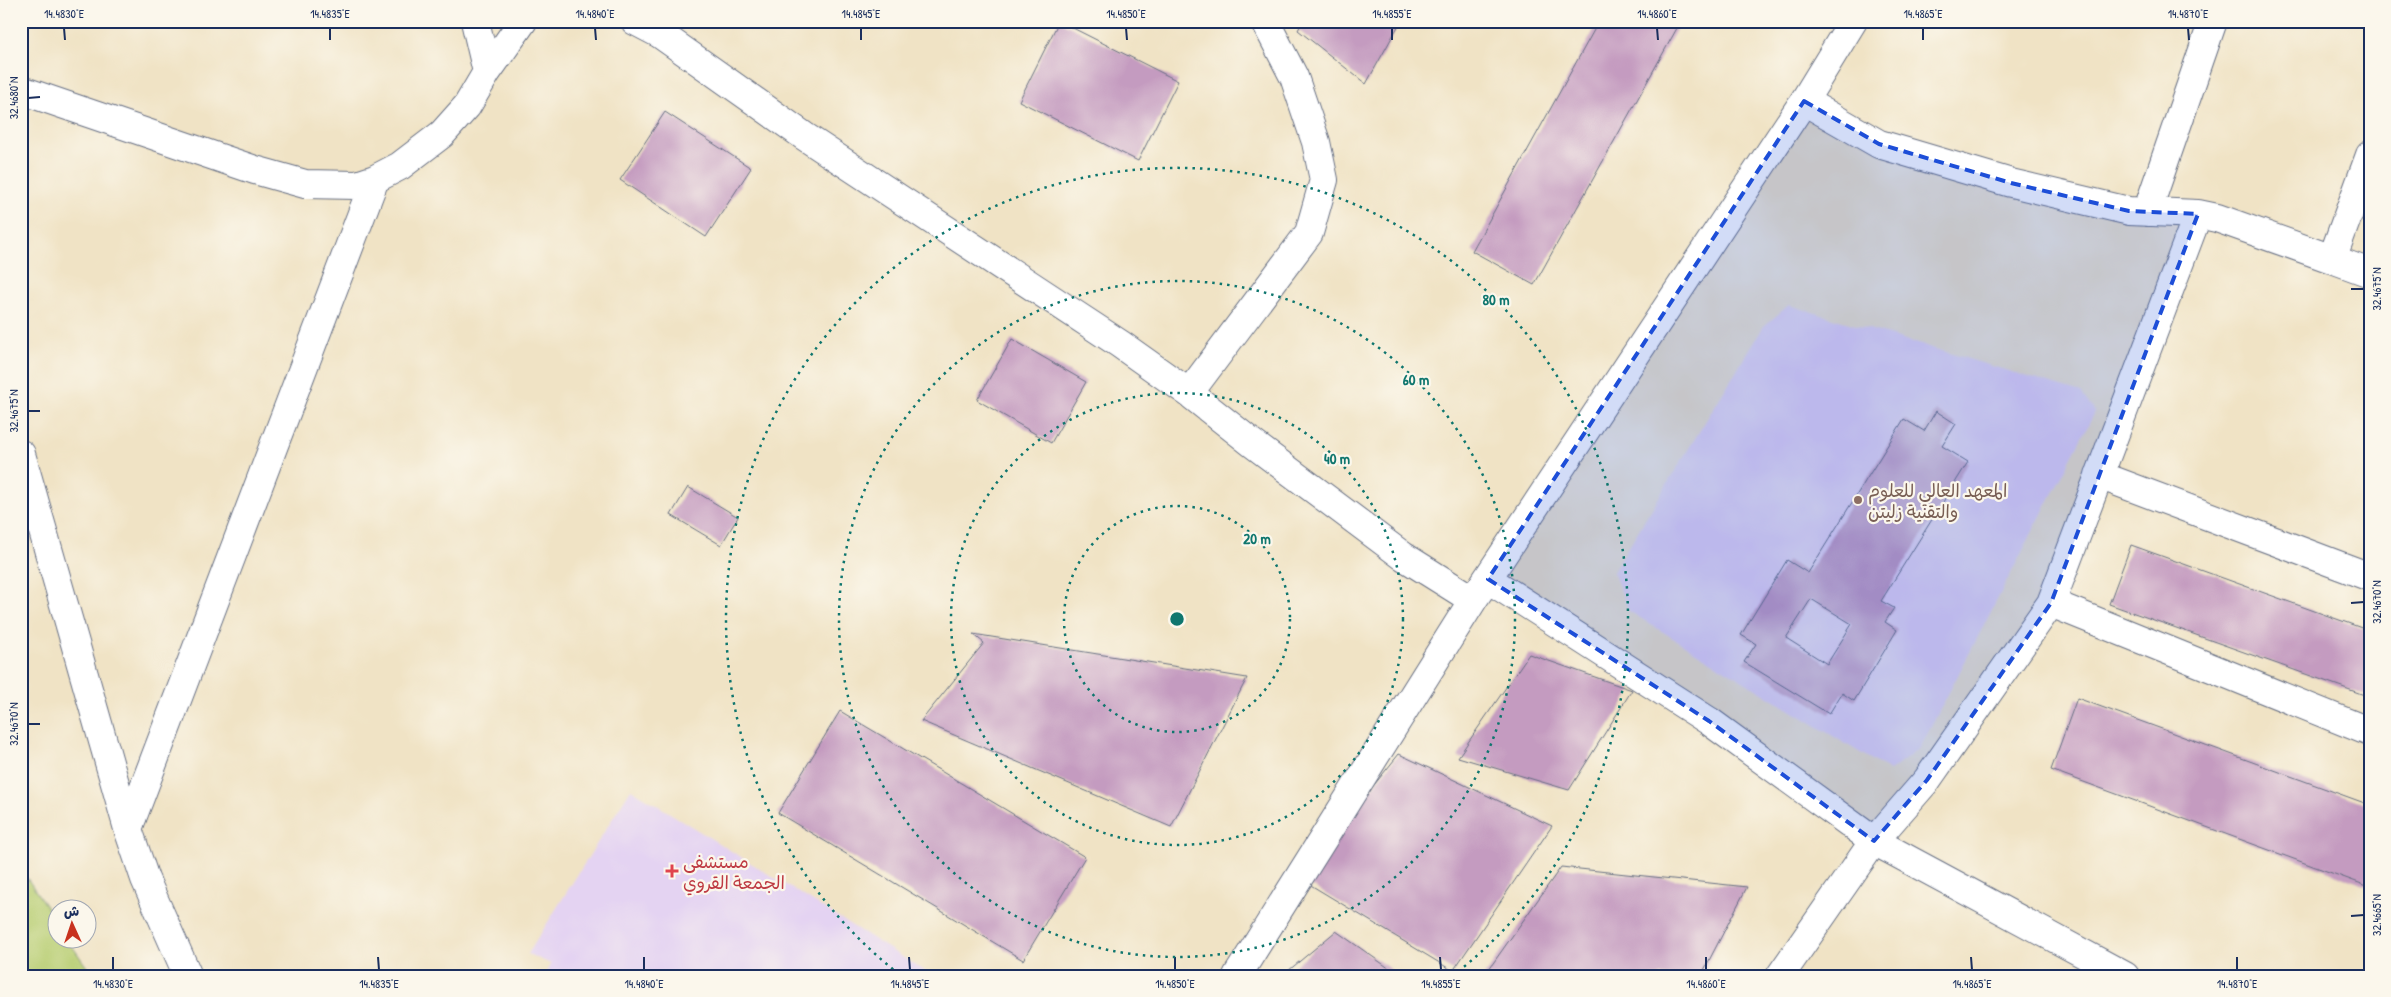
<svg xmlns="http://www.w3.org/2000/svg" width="2391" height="997" viewBox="0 0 2391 997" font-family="'Patrick Hand','Playpen Sans Arabic',sans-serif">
	<rect width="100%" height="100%" fill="#fbf7ec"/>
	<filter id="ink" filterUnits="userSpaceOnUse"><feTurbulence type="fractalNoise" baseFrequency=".02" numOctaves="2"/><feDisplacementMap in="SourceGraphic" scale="10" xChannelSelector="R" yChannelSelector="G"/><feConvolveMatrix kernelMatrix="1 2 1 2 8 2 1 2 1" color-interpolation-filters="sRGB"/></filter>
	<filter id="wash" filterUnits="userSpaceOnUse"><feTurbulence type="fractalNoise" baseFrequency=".0096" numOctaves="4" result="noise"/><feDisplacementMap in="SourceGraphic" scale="20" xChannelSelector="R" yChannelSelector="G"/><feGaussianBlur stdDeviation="1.12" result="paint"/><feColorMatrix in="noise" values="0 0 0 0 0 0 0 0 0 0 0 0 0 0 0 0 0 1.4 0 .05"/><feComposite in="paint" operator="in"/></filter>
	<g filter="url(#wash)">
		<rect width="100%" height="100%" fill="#f0e3c5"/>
		<!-- built -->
		<path fill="#e4d3f2" d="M 1789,305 L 2081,393 L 2095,412 L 1920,748 L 1890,771 L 1629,611 L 1613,572 L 1764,326 Z
			M 631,789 L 933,976 L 544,976 L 551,964 L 528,954 Z"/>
		<!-- green -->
		<path fill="#b8ce72" stroke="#6a7e68" d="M 21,876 L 27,878 L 57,923 L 58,940 L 68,940 L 93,976 L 21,976 Z"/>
		<g id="blocks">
			<!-- building -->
			<path fill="#c49bc0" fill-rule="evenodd" d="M 1059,21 L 1178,81 L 1138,161 L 1019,101 Z
				M 1303,21 L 1401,21 L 1366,84 L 1298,30 Z
				M 1599,21 L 1681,21 L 1534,285 L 1472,251 Z
				M 665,112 L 751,168 L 706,237 L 620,180 Z
				M 1012,339 L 1086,382 L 1051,443 L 977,400 Z
				M 1936,411 L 1956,424 L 1942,446 L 1968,462 L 1881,601 L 1894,608 L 1885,622 L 1897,630 L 1854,701 L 1842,693 L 1829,714 L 1744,662 L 1756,644 L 1741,635 L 1787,560 L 1808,573 L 1904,419 L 1924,431 ZM 1811,599 L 1852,624 L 1827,664 L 1786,638 Z
				M 688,487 L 738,517 L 721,545 L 671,515 Z
				M 2131,545 L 2370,631 L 2370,697 L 2109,604 Z
				M 973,634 L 1247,678 L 1171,827 L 921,721 L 984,643 Z
				M 1529,654 L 1632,690 L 1569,790 L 1458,757 Z
				M 2077,698 L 2370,805 L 2370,887 L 2051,770 Z
				M 840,711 L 1085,857 L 1023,960 L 778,813 Z
				M 1399,754 L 1552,826 L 1453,971 L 1299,878 Z
				M 1561,867 L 1747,887 L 1701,976 L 1484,976 Z
				M 1336,931 L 1400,976 L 1282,976 Z"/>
		</g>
	</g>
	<g filter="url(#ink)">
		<use href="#blocks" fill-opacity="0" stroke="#666e82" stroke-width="1"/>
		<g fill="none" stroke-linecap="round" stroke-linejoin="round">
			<defs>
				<path id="minor" d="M 475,21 L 487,72
					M 635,21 L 660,34 L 804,136 L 1120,344 L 1189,393 L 1252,443 L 1403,556 L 1473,600
					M 21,90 L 255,170 L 305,184 L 357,185 L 375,179 L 400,166 L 442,134 L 467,106 L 487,72 L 523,21
					M 1804,101 L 1879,144 L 2011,183 L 2129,211 L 2198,214 L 2217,218 L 2332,259
					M 2370,155 L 2332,259 L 2370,273
					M 2147,212 L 2213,21
					M 1189,393 L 1309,233 L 1324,180 L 1316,142 L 1294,77 L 1265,21
					M 21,454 L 128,829 L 145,879 L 188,976
					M 2099,475 L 2370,577
					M 1488,579 L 1709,721 L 1874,841 L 1780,976
					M 2051,603 L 2370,732
					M 128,829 L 375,179
					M 1237,976 L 1473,600 L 1804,101 L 1853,21
					M 2125,976 L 1874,841 L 1927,780 L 2051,603 L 2198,214"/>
			</defs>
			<!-- minor casing -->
			<use href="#minor" stroke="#666e82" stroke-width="30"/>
			<!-- minor -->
			<use href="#minor" stroke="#fff" stroke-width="28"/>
		</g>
	</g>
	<!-- marked area -->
	<path fill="#1d4ed8" fill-opacity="0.2" stroke="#1d4ed8" stroke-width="4" stroke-dasharray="10 6" stroke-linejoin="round" d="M 1804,101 L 1879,144 L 2011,183 L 2129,211 L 2198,214 L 2051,603 L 1927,780 L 1874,841 L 1709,721 L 1488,579 Z"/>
	<!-- ticks -->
	<path fill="none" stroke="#1b2f5e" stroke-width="2" d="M 64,28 L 65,40M 330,28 L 330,40M 595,28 L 596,40M 861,28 L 861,40M 1126,28 L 1127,40M 1392,28 L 1392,40M 1657,28 L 1658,40M 1923,28 L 1923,40M 2188,28 L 2189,40M 28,98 L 40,97M 2351,289 L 2364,289M 28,411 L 40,411M 2351,603 L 2364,602M 28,724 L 40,724M 2351,916 L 2364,915M 113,957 L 113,970M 378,957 L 379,970M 644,957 L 644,970M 909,957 L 910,970M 1175,957 L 1175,970M 1440,957 L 1441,970M 1706,957 L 1706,970M 1971,957 L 1972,970M 2237,957 L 2237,970"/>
	<!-- distance rings -->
	<g fill="none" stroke="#0f766e" stroke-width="2.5" stroke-dasharray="2.5 5">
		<circle cx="1177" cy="619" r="113"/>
		<circle cx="1177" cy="619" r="226"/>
		<circle cx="1177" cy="619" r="338"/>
		<path d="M899 974A451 451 0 1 1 1455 974"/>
	</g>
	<!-- markers -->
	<circle fill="#8d6e63" stroke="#fbf7ec" stroke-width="2" cx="1858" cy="500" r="5"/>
	<path fill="#e0444e" stroke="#fbf7ec" stroke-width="2" d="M669.5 863.5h5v5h5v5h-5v5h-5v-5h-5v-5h5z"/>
	<g text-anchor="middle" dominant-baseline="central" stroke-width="4.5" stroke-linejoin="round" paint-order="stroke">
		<!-- education labels -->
		<g font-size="18" fill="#785e54" stroke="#fbf7ec" text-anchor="start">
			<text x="1868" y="490">المعهد العالي للعلوم<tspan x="1868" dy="21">والتقنية زليتن</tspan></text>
		</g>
		<!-- health labels -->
		<g font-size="18" fill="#be3a42" stroke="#fbf7ec" text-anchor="start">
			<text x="683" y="861">مستشفى<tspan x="683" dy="21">الجمعة القروي</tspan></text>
		</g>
	</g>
	<circle cx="1177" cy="619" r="8" fill="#0f766e" stroke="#fbf7ec" stroke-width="2.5"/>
	<g font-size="15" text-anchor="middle" font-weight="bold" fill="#0f766e" stroke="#fbf7ec" stroke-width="4.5" stroke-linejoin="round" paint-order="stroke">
		<text x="1496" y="305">80 m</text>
		<text x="1416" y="385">60 m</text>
		<text x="1337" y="464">40 m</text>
		<text x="1257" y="544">20 m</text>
	</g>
	<!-- margin -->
	<rect width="2391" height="997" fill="none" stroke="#fbf7ec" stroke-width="55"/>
	<!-- north arrow -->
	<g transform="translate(72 924) rotate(357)"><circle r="24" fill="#fbf7ec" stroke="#a1a7b3"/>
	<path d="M0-4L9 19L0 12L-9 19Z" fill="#c8321e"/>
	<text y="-8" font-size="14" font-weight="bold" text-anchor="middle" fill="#1b2f5e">ش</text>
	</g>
	<rect x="28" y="28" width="2336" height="942" fill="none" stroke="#1b2f5e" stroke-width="2"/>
	<g font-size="12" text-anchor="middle" fill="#1b2f5e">
		<text x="64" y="18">14.4830°E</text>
		<text x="330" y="18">14.4835°E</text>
		<text x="595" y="18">14.4840°E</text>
		<text x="861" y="18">14.4845°E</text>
		<text x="1126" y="18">14.4850°E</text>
		<text x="1392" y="18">14.4855°E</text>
		<text x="1657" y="18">14.4860°E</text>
		<text x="1923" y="18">14.4865°E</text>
		<text x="2188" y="18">14.4870°E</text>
		<text transform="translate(14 98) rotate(-90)" y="4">32.4680°N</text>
		<text transform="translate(2377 289) rotate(-90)" y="4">32.4675°N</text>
		<text transform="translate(14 411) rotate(-90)" y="4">32.4675°N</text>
		<text transform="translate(2377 602) rotate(-90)" y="4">32.4670°N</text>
		<text transform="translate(14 724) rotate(-90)" y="4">32.4670°N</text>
		<text transform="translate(2377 915) rotate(-90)" y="4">32.4665°N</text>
		<text x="113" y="988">14.4830°E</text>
		<text x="379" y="988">14.4835°E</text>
		<text x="644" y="988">14.4840°E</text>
		<text x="910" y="988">14.4845°E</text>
		<text x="1175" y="988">14.4850°E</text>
		<text x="1441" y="988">14.4855°E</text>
		<text x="1706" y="988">14.4860°E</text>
		<text x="1972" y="988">14.4865°E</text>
		<text x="2237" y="988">14.4870°E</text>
	</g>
</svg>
